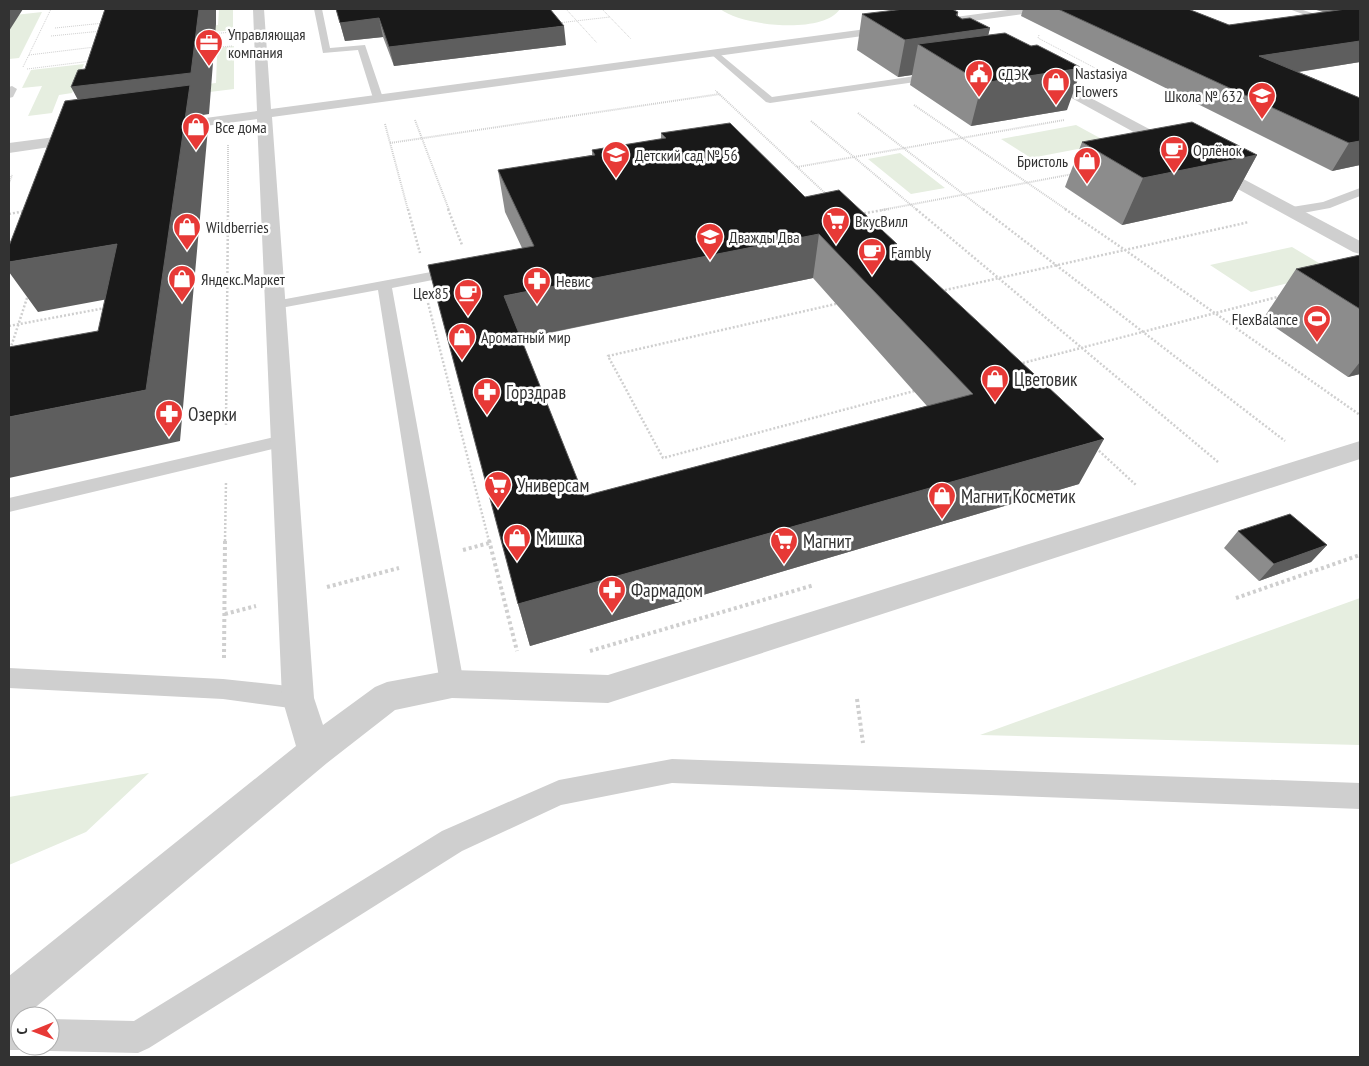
<svg xmlns="http://www.w3.org/2000/svg" width="1369" height="1066" viewBox="0 0 1369 1066" font-family="'PT Sans Narrow',sans-serif">
	<rect width="100%" height="100%" fill="#fff"/>
	<!-- green -->
	<path fill="#e6eee0" d="M 219,9 L 233,9 L 233,30 L 106,43 L 125,35 L 218,25 Z
		M 720,9 L 840,9 C 823,35 742,26 720,9 Z
		M 42,12 L 19,58 L 9,59 L 9,27 L 15,15 Z
		M 234,46 L 234,89 L 96,106 L 111,96 L 216,83 L 217,56 L 113,68 L 96,62 Z
		M 84,64 L 72,93 L 59,95 L 52,113 L 28,116 L 42,86 L 22,88 L 31,70 Z
		M 1076,125 L 1109,143 L 1031,158 L 1001,139 Z
		M 900,153 L 945,188 L 911,194 L 868,159 Z
		M 1292,247 L 1334,272 L 1251,292 L 1210,265 Z
		M 1360,598 L 1360,745 L 980,735 Z
		M 149,773 L 86,832 L 9,865 L 9,797 Z"/>
	<g fill="none" stroke-linecap="round" stroke-linejoin="round">
		<!-- path-far3 -->
		<path stroke="#cfcfcf" stroke-width="1" stroke-dasharray="1 1" stroke-linecap="butt" d="M 566,9 L 597,43
			M 602,9 L 631,39
			M 558,23 L 610,17
			M 55,28 L 104,23
			M 211,34 L 232,32
			M 1039,35 L 1038,38 L 1095,68
			M 51,36 L 102,31
			M 211,48 L 232,46
			M 29,55 L 95,47
			M 23,67 L 51,9
			M 27,69 L 91,61
			M 715,90 L 718,93"/>
		<!-- path-far2 -->
		<path stroke="#cfcfcf" stroke-width="2" stroke-dasharray="1 1" stroke-linecap="butt" d="M 717,92 L 827,195
			M 914,105 L 1067,210
			M 858,113 L 984,210
			M 415,120 L 449,210
			M 811,121 L 917,210
			M 385,124 L 408,210
			M 390,143 L 720,94
			M 797,167 L 1064,120
			M 9,183 L 12,175
			M 228,210 L 228,144
			M 882,210 L 1073,174"/>
		<!-- path-far1 -->
		<path stroke="#cfcfcf" stroke-width="2.5" stroke-dasharray="2 2" stroke-linecap="butt" d="M 408,209 L 420,253
			M 448,209 L 462,245
			M 916,209 L 1218,462
			M 983,209 L 1285,441
			M 1065,209 L 1125,250 L 1249,222
			M 9,214 L 25,211
			M 860,214 L 889,209
			M 941,291 L 1125,250 L 1360,415
			M 428,303 L 489,541
			M 840,303 L 608,356 L 663,458 L 918,390
			M 9,326 L 105,308
			M 9,353 L 28,295
			M 1019,364 L 1281,296
			M 226,425 L 228,209
			M 1096,448 L 1137,486
			M 225,541 L 226,482"/>
		<!-- path -->
		<path stroke="#cfcfcf" stroke-width="4" stroke-dasharray="3 3" stroke-linecap="butt" d="M 489,540 L 517,651
			M 463,550 L 489,543
			M 327,587 L 399,568
			M 1236,598 L 1360,555
			M 225,614 L 256,606
			M 590,651 L 814,585
			M 224,658 L 225,540
			M 857,699 L 863,743"/>
		<!-- service -->
		<path fill="#cfcfcf" fill-rule="evenodd" d="M 314,9 L 322,9 L 330,48 L 365,45 L 383,98 L 382,100 L 374,100 L 373,98 L 358,50 L 323,53 Z
			M 1289,9 L 1300,9 L 1360,29 L 1360,35 Z
			M 715,50 L 772,97 L 936,73 L 941,76 L 936,79 L 770,103 L 766,102 L 712,55 L 710,53 Z
			M 12,86 L 17,89 L 13,97 L 9,98 L 9,87 Z
			M 1360,188 L 1360,196 L 1330,208 L 1292,215 L 1286,211 L 1292,207 L 1323,202 Z
			M 458,267 L 463,268 L 465,271 L 463,274 L 392,288 L 464,684 L 460,691 L 452,694 L 444,691 L 440,684 L 378,290 L 275,309 L 270,308 L 268,305 L 270,302 L 275,301 Z
			M 283,435 L 289,437 L 292,441 L 289,445 L 9,512 L 9,498 Z
			M 9,668 L 223,679 L 298,687 L 306,691 L 310,698 L 306,705 L 298,709 L 223,699 L 9,688 Z
			M 672,759 L 1360,783 L 1360,809 L 672,783 L 561,805 L 462,851 L 149,1048 L 138,1053 L 50,1051 L 39,1046 L 50,1046 L 50,1019 L 134,1021 L 442,831 L 559,780 Z
			M 9,1018 L 20,1018 L 20,1046 L 29,1046 L 20,1050 L 9,1050 Z"/>
		<!-- minor -->
		<path fill="#cfcfcf" fill-rule="evenodd" d="M 253,9 L 264,9 L 271,109 L 1015,9 L 1044,9 L 1038,12 L 272,117 L 314,698 L 323,725 L 375,687 L 387,682 L 452,670 L 608,675 L 1360,441 L 1360,459 L 608,703 L 452,698 L 395,710 L 327,763 L 25,1016 L 20,1016 L 20,1018 L 9,1023 L 9,976 L 296,746 L 282,698 L 257,119 L 168,131 L 163,130 L 161,127 L 163,124 L 168,123 L 257,111 Z
			M 1040,71 L 1360,241 L 1360,254 L 1353,252 L 1035,78 L 1033,75 L 1035,72 Z
			M 86,133 L 91,135 L 94,138 L 91,141 L 9,153 L 9,143 Z"/>
	</g>
	<!-- wall -->
	<path fill="#8c8c8c" fill-rule="evenodd" d="M 336,9 L 566,45 L 394,66 L 383,37 L 345,41 Z
		M 1023,9 L 1188,9 L 1229,25 L 1323,12 L 1313,9 L 1360,9 L 1360,62 L 1299,72 L 1360,98 L 1360,165 L 1332,171 L 1021,16 Z
		M 958,12 L 958,16 L 962,19 L 990,28 L 988,35 L 1067,110 L 971,126 L 910,85 L 912,75 L 898,77 L 857,50 L 862,14 Z
		M 661,133 L 805,197 L 896,246 L 1079,484 L 530,646 L 518,604 L 522,248 L 505,212 L 498,170 L 592,155 L 592,150 L 661,139 ZM 813,278 L 927,406 L 584,496 L 521,339 Z
		M 1082,142 L 1257,155 L 1232,201 L 1122,225 L 1065,187 Z
		M 1360,255 L 1360,374 L 1348,377 L 1263,319 L 1296,269 Z
		M 1238,531 L 1327,545 L 1311,562 L 1259,581 L 1224,548 Z"/>
	<!-- shaded-wall -->
	<path fill="#5e5e5e" d="M 9,9 L 23,9 L 9,31 Z
		M 199,9 L 216,9 L 216,24 L 209,114 L 203,115 L 208,128 L 180,441 L 9,478 L 9,417 L 146,390 L 94,130 L 71,87 Z
		M 958,12 L 954,33 L 990,28 L 981,65 L 918,44 L 912,75 L 898,77 L 905,40 L 956,15 Z
		M 379,18 L 383,37 L 345,41 L 340,23 Z
		M 564,26 L 566,45 L 394,66 L 389,47 Z
		M 1360,41 L 1360,62 L 1247,80 L 1259,56 Z
		M 1082,68 L 1067,110 L 971,126 L 982,83 Z
		M 1360,141 L 1360,165 L 1332,171 L 1349,143 Z
		M 1257,155 L 1232,201 L 1122,225 L 1143,178 Z
		M 819,234 L 813,278 L 513,340 L 504,296 Z
		M 117,244 L 146,292 L 38,312 L 9,272 L 9,262 Z
		M 1360,362 L 1360,374 L 1348,377 Z
		M 1104,439 L 1079,484 L 530,646 L 518,604 Z
		M 1327,545 L 1311,562 L 1259,581 L 1274,564 Z"/>
	<!-- building -->
	<path fill="#191919" stroke="#5e5e5e" fill-rule="evenodd" d="M 105,9 L 199,9 L 191,73 L 71,87 L 78,70 L 85,69 Z
		M 336,9 L 550,9 L 564,26 L 389,47 L 379,18 L 340,23 Z
		M 904,9 L 952,9 L 958,12 L 956,15 L 962,19 L 970,18 L 990,28 L 905,40 L 862,14 Z
		M 1058,9 L 1188,9 L 1229,25 L 1346,9 L 1360,9 L 1360,41 L 1259,56 L 1360,98 L 1360,141 L 1349,143 Z
		M 1005,33 L 1031,46 L 1037,45 L 1082,68 L 982,83 L 918,44 Z
		M 190,85 L 146,390 L 9,417 L 9,347 L 98,331 L 117,244 L 9,262 L 9,246 L 65,101 Z
		M 1192,122 L 1257,155 L 1143,178 L 1082,142 Z
		M 730,123 L 805,197 L 839,190 L 897,244 L 894,244 L 1104,439 L 518,604 L 428,265 L 534,246 L 498,170 L 595,155 L 592,150 L 666,138 L 661,133 ZM 819,234 L 973,394 L 584,496 L 504,296 Z
		M 1360,255 L 1360,309 L 1296,269 Z
		M 1290,514 L 1327,545 L 1274,564 L 1238,531 Z"/>
	<!-- icons -->
	<defs>
		<symbol id="office-pin" viewBox="-11 -11 22 30"><path d="M0 17L-7.5 6A9.5 9.5 0 1 1 7.5 6Z" fill="#e73936" stroke="#fff"/><path d="M-6-3h4V-5.5h4V-3h4V5H-6ZM-1-4.5V-3h2v-1.5ZM-6 0V1H6V0Z" fill="#fff"/></symbol>
		<symbol id="civic-pin" viewBox="-11 -11 22 30"><path d="M0 17L-7.5 6A9.5 9.5 0 1 1 7.5 6Z" fill="#e73936" stroke="#fff"/><path d="M-.6-6.5H3V-4.5H.6V-3L4-1V1h2V6H-6V1h2V-1L-.6-3ZM-1.2 2.5V6h2.4V2.5Z" fill="#fff"/></symbol>
		<symbol id="shop-pin" viewBox="-11 -11 22 30"><path d="M0 17L-7.5 6A9.5 9.5 0 1 1 7.5 6Z" fill="#e73936" stroke="#fff"/><path d="M-5-2.5h2.3a2.7 3.5 0 0 1 5.4 0H5L5.5 6h-11ZM-1.5-2.5h3a1.5 2.3 0 0 0-3 0Z" fill="#fff"/></symbol>
		<symbol id="school-pin" viewBox="-11 -11 22 30"><path d="M0 17L-7.5 6A9.5 9.5 0 1 1 7.5 6Z" fill="#e73936" stroke="#fff"/><path d="M0-5L7-2L0 1L-7-2ZM-4 1L0 2.5L4 1V4Q0 6-4 4Z" fill="#fff"/></symbol>
		<symbol id="cafe-pin" viewBox="-11 -11 22 30"><path d="M0 17L-7.5 6A9.5 9.5 0 1 1 7.5 6Z" fill="#e73936" stroke="#fff"/><path d="M-5.5-4.5H6V0H3Q3 3.5 0 3.5H-2.5Q-5.5 3.5-5.5 0ZM3-3.2v2h1.7v-2ZM-6 4.5H4V6H-6Z" fill="#fff"/></symbol>
		<symbol id="supermarket-pin" viewBox="-11 -11 22 30"><path d="M0 17L-7.5 6A9.5 9.5 0 1 1 7.5 6Z" fill="#e73936" stroke="#fff"/><path d="M-6-5.5h2.5l.6 2H6L4.5 2H-2.5L-4.4-4H-6ZM-1.5 3.2a1.3 1.3 0 1 0 .1 0ZM3 3.2a1.3 1.3 0 1 0 .1 0Z" fill="#fff"/></symbol>
		<symbol id="pharmacy-pin" viewBox="-11 -11 22 30"><path d="M0 17L-7.5 6A9.5 9.5 0 1 1 7.5 6Z" fill="#e73936" stroke="#fff"/><path d="M-2-6h4v4h4v4h-4v4h-4v-4h-4v-4h4Z" fill="#fff"/></symbol>
		<symbol id="stadium-pin" viewBox="-11 -11 22 30"><path d="M0 17L-7.5 6A9.5 9.5 0 1 1 7.5 6Z" fill="#e73936" stroke="#fff"/><path d="M0-5a6.5 5 0 1 0 0 10a6.5 5 0 1 0 0-10ZM-3.5-1.8h7v3.6h-7Z" fill="#fff"/></symbol>
	</defs>
	<g fill-rule="evenodd">
		<use href="#office-pin" x="193" y="27" width="32" height="43"/>
		<use href="#civic-pin" x="963" y="58" width="32" height="43"/>
		<use href="#shop-pin" x="1040" y="66" width="32" height="43"/>
		<use href="#school-pin" x="1246" y="80" width="32" height="43"/>
		<use href="#shop-pin" x="180" y="111" width="32" height="43"/>
		<use href="#cafe-pin" x="1158" y="134" width="32" height="43"/>
		<use href="#school-pin" x="600" y="139" width="32" height="43"/>
		<use href="#shop-pin" x="1071" y="145" width="32" height="43"/>
		<use href="#supermarket-pin" x="820" y="205" width="32" height="43"/>
		<use href="#shop-pin" x="171" y="211" width="32" height="43"/>
		<use href="#school-pin" x="694" y="221" width="32" height="43"/>
		<use href="#cafe-pin" x="856" y="236" width="32" height="43"/>
		<use href="#shop-pin" x="166" y="263" width="32" height="43"/>
		<use href="#pharmacy-pin" x="521" y="265" width="32" height="43"/>
		<use href="#cafe-pin" x="452" y="277" width="32" height="43"/>
		<use href="#stadium-pin" x="1301" y="303" width="32" height="43"/>
		<use href="#shop-pin" x="446" y="321" width="32" height="43"/>
		<use href="#shop-pin" x="979" y="363" width="32" height="43"/>
		<use href="#pharmacy-pin" x="471" y="376" width="32" height="43"/>
		<use href="#pharmacy-pin" x="153" y="398" width="32" height="43"/>
		<use href="#supermarket-pin" x="482" y="469" width="32" height="43"/>
		<use href="#shop-pin" x="926" y="480" width="32" height="43"/>
		<use href="#shop-pin" x="501" y="522" width="32" height="43"/>
		<use href="#supermarket-pin" x="768" y="525" width="32" height="43"/>
		<use href="#pharmacy-pin" x="596" y="574" width="32" height="43"/>
	</g>
	<g text-anchor="middle" dominant-baseline="central" stroke-width="5" stroke-linejoin="round" paint-order="stroke">
		<!-- far-poi labels -->
		<g font-size="16" fill="#323232" stroke="#fff" text-anchor="start">
			<text x="228" y="34">Управляющая<tspan x="228" dy="18">компания</tspan></text>
			<text x="1075" y="73">Nastasiya<tspan x="1075" dy="18">Flowers</tspan></text>
			<text x="998" y="74">СДЭК</text>
			<text x="1243" y="96" text-anchor="end">Школа № 632</text>
			<text x="215" y="127">Все дома</text>
			<text x="1193" y="150">Орлёнок</text>
			<text x="635" y="155">Детский сад № 56</text>
			<text x="1068" y="161" text-anchor="end">Бристоль</text>
			<text x="855" y="221">ВкусВилл</text>
			<text x="206" y="227">Wildberries</text>
			<text x="729" y="237">Дважды Два</text>
			<text x="891" y="252">Fambly</text>
			<text x="201" y="279">Яндекс.Маркет</text>
			<text x="556" y="281">Невис</text>
			<text x="449" y="293" text-anchor="end">Цех85</text>
			<text x="1298" y="319" text-anchor="end">FlexBalance</text>
			<text x="481" y="337">Ароматный мир</text>
		</g>
		<!-- poi labels -->
		<g font-size="19" fill="#323232" stroke="#fff" text-anchor="start">
			<text x="1014" y="379">Цветовик</text>
			<text x="506" y="392">Горздрав</text>
			<text x="188" y="414">Озерки</text>
			<text x="517" y="485">Универсам</text>
			<text x="961" y="496">Магнит Косметик</text>
			<text x="536" y="538">Мишка</text>
			<text x="803" y="541">Магнит</text>
			<text x="631" y="590">Фармадом</text>
		</g>
	</g>
	<!-- border -->
	<rect width="1369" height="1066" fill="none" stroke="#323232" stroke-width="20"/>
	<!-- north arrow -->
	<g transform="translate(35 1031) rotate(269)"><circle r="24" fill="#ffffff" stroke="#adadad"/>
	<path d="M0-4L9 19L0 12L-9 19Z" fill="#e73936"/>
	<text y="-8" font-size="14" font-weight="bold" text-anchor="middle" fill="#323232">С</text>
	</g>
</svg>
